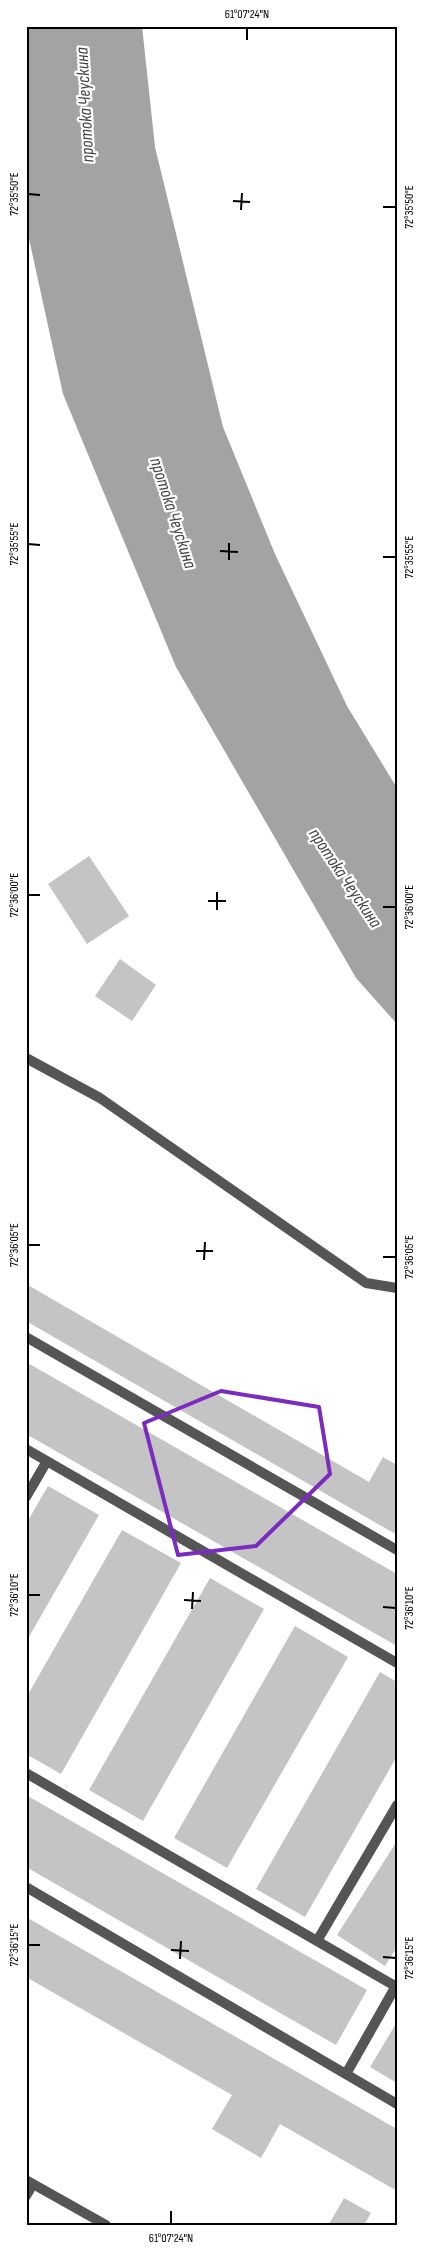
<svg xmlns="http://www.w3.org/2000/svg" width="423" height="2251" viewBox="0 0 423 2251" font-family="'Sofia Sans Condensed',sans-serif">
	<rect width="100%" height="100%" fill="#fff"/>
	<!-- water -->
	<path fill="#a3a3a3" d="M 26,26 L 142,26 L 155,147 L 223,427 L 275,554 L 347,706 L 397,788 L 397,1024 L 356,978 L 176,667 L 63,394 L 26,225 Z"/>
	<!-- building -->
	<path fill="#c4c4c4" d="M 89,856 L 129,916 L 87,944 L 48,884 Z
		M 120,959 L 156,985 L 132,1021 L 95,996 Z
		M 26,1284 L 369,1482 L 383,1457 L 397,1465 L 397,1535 L 26,1321 Z
		M 26,1362 L 397,1574 L 397,1646 L 26,1434 Z
		M 48,1486 L 99,1515 L 26,1642 L 26,1524 Z
		M 122,1530 L 181,1563 L 61,1774 L 26,1754 L 26,1698 Z
		M 210,1578 L 264,1609 L 143,1821 L 89,1790 Z
		M 295,1626 L 348,1657 L 227,1868 L 174,1838 Z
		M 380,1672 L 397,1682 L 397,1756 L 305,1917 L 256,1889 Z
		M 26,1795 L 367,1990 L 336,2045 L 26,1867 Z
		M 397,1841 L 397,1947 L 385,1966 L 337,1935 Z
		M 26,1917 L 397,2129 L 397,2191 L 280,2124 L 261,2158 L 212,2129 L 232,2095 L 26,1977 Z
		M 397,2022 L 397,2083 L 370,2067 Z
		M 344,2198 L 371,2213 L 364,2225 L 329,2224 Z"/>
	<g fill="none" stroke-linecap="round" stroke-linejoin="round">
		<!-- service -->
		<path stroke="#555" stroke-width="10" d="M 26,1058 L 100,1098 L 366,1283 L 397,1288
			M 26,1337 L 397,1550
			M 26,1449 L 397,1663
			M 26,1497 L 47,1461
			M 26,1773 L 395,1986
			M 26,1887 L 397,2104
			M 317,1941 L 397,1805
			M 346,2074 L 397,1984
			M 26,2180 L 33,2184 L 26,2196
			M 33,2184 L 106,2225"/>
	</g>
	<!-- marked area -->
	<path fill="none" stroke="#7b2cbf" stroke-width="4" stroke-linejoin="round" d="M 221,1391 L 319,1407 L 330,1474 L 256,1546 L 178,1555 L 144,1423 Z"/>
	<!-- ticks -->
	<path fill="none" stroke="#000" stroke-width="2" d="M 247,40 L 247,28M 28,194 L 40,195M 233,201 L 250,202M 383,207 L 396,207M 241,210 L 242,193M 28,544 L 40,545M 220,551 L 238,552M 383,557 L 396,557M 229,560 L 229,543M 28,895 L 40,895M 208,901 L 226,901M 383,907 L 396,907M 217,910 L 217,892M 28,1245 L 40,1245M 196,1251 L 213,1251M 383,1257 L 396,1257M 204,1260 L 205,1242M 28,1595 L 40,1595M 184,1600 L 201,1601M 383,1607 L 396,1608M 192,1609 L 193,1592M 28,1945 L 40,1945M 171,1950 L 189,1951M 383,1957 L 396,1958M 180,1959 L 181,1941M 171,2224 L 171,2211"/>
	<g text-anchor="middle" dominant-baseline="central" stroke-width="4.5" stroke-linejoin="round" paint-order="stroke">
		<!-- water labels -->
		<g font-size="18" font-style="italic" fill="#444" stroke="#fff">
			<text transform="translate(85 105) rotate(-93)">протока Чеускина</text>
			<text transform="translate(173 513) rotate(72)">протока Чеускина</text>
			<text transform="translate(345 878) rotate(56)">протока Чеускина</text>
		</g>
	</g>
	<!-- border -->
	<rect width="423" height="2251" fill="none" stroke="#ffffff" stroke-width="55"/>
	<rect x="28" y="28" width="368" height="2196" fill="none" stroke="#000" stroke-width="2"/>
	<g font-size="12" text-anchor="middle" fill="#000">
		<text x="247" y="18">61°07'24"N</text>
		<text transform="translate(14 194) rotate(-90)" y="4">72°35'50"E</text>
		<text transform="translate(409 207) rotate(-90)" y="4">72°35'50"E</text>
		<text transform="translate(14 544) rotate(-90)" y="4">72°35'55"E</text>
		<text transform="translate(409 557) rotate(-90)" y="4">72°35'55"E</text>
		<text transform="translate(14 895) rotate(-90)" y="4">72°36'00"E</text>
		<text transform="translate(409 907) rotate(-90)" y="4">72°36'00"E</text>
		<text transform="translate(14 1245) rotate(-90)" y="4">72°36'05"E</text>
		<text transform="translate(409 1257) rotate(-90)" y="4">72°36'05"E</text>
		<text transform="translate(14 1595) rotate(-90)" y="4">72°36'10"E</text>
		<text transform="translate(409 1608) rotate(-90)" y="4">72°36'10"E</text>
		<text transform="translate(14 1945) rotate(-90)" y="4">72°36'15"E</text>
		<text transform="translate(409 1958) rotate(-90)" y="4">72°36'15"E</text>
		<text x="171" y="2242">61°07'24"N</text>
	</g>
</svg>
